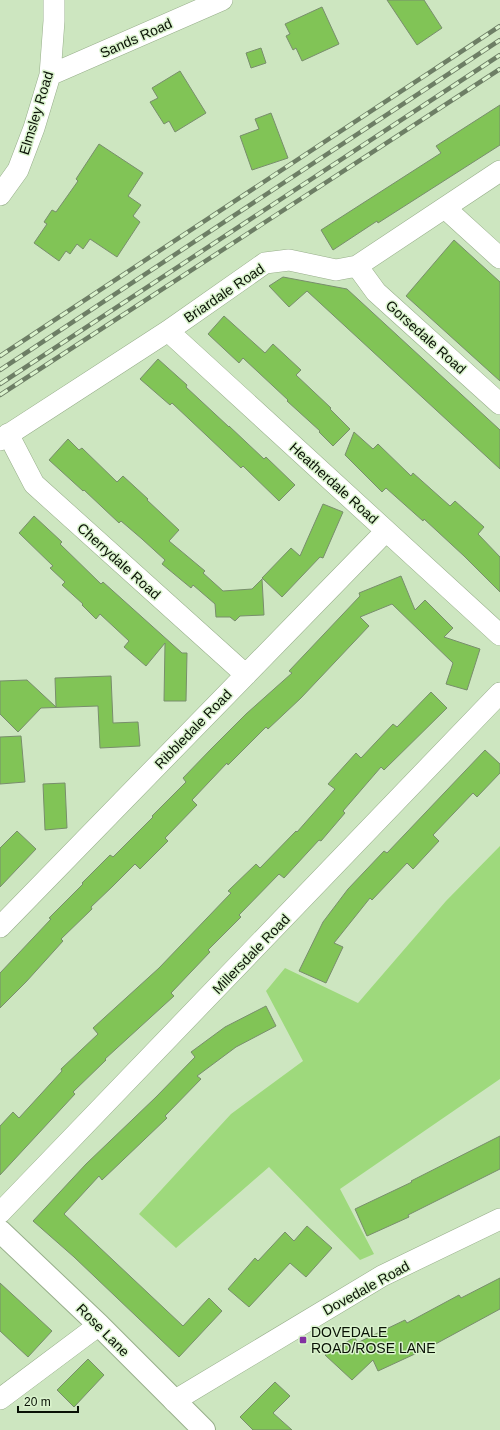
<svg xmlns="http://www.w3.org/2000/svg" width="500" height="1430" viewBox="0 0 500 1430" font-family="Helvetica,sans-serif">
	<rect width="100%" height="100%" fill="#cde6c0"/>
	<!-- green -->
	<path fill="#9ed97c" d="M 500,846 L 500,1079 L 340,1189 L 374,1254 L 360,1260 L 269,1167 L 176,1248 L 139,1214 L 231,1114 L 303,1061 L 266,991 L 285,968 L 358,1003 L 446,901 Z"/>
	<!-- building -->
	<path fill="#81c456" stroke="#788e6c" d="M 387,0 L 424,0 L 442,28 L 417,45 Z
		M 322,7 L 339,44 L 302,61 L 296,48 L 293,50 L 286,36 L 290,34 L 285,24 Z
		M 261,48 L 266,63 L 251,68 L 246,53 Z
		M 180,71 L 206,113 L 175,132 L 169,121 L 164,124 L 150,102 L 158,98 L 152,88 Z
		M 500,105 L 500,145 L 378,223 L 377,221 L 333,250 L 321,230 L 441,153 L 436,146 Z
		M 271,113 L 288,158 L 252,170 L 240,136 L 259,129 L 255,119 Z
		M 99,144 L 143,173 L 128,196 L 141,205 L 133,216 L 140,222 L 117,257 L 90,239 L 83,249 L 77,244 L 70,254 L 66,251 L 59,261 L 34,243 L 47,224 L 44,222 L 52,210 L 56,212 L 78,181 L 76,179 Z
		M 454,240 L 500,282 L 500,381 L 406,296 Z
		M 283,277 L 347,289 L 500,430 L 500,469 L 307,291 L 289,307 L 269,286 Z
		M 224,316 L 265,353 L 273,344 L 301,370 L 296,375 L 331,408 L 330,409 L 350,429 L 333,446 L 319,432 L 320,431 L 287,401 L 288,400 L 243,358 L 239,363 L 208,334 Z
		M 158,359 L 187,385 L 186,387 L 229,427 L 229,426 L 264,459 L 266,457 L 295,485 L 279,501 L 243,466 L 241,468 L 172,403 L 170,405 L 140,379 Z
		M 354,432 L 373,449 L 378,444 L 411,476 L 413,473 L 450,506 L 455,501 L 484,527 L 478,534 L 500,557 L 500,592 L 464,556 L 424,519 L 423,521 L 386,488 L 382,492 L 345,455 Z
		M 68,439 L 79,450 L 82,448 L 117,482 L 123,476 L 148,499 L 147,500 L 179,530 L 169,541 L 205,571 L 203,573 L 223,591 L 252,589 L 262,579 L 264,615 L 240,616 L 235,621 L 230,617 L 216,617 L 215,604 L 193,585 L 191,588 L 162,564 L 165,560 L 142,539 L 121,521 L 119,523 L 84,490 L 83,491 L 49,460 Z
		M 323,504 L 343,512 L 323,558 L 320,557 L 282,597 L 262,578 L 291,548 L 300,556 Z
		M 34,516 L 62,542 L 60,544 L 101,584 L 103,582 L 182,653 L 187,653 L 186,701 L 164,701 L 165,643 L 146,666 L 124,647 L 129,641 L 100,614 L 96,619 L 82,605 L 83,604 L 62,585 L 65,582 L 50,568 L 53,566 L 19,533 Z
		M 401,576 L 415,610 L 425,600 L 453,628 L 444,637 L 480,649 L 467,690 L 446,684 L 453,663 L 392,604 L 360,617 L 369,626 L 301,698 L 268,729 L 266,727 L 228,765 L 227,763 L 192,800 L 197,805 L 165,838 L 168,841 L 140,869 L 135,864 L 113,886 L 91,907 L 92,909 L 61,939 L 63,941 L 26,982 L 0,1008 L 0,973 L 51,919 L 49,918 L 83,884 L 82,883 L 110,855 L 113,857 L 153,817 L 152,816 L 186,782 L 183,778 L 212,748 L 246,714 L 292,673 L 289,671 L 360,596 L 359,593 Z
		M 111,676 L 113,723 L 138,722 L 140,746 L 100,748 L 98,706 L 41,708 L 18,732 L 0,714 L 0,681 L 27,680 L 56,707 L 55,678 Z
		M 431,692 L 447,708 L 384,770 L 381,767 L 343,811 L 345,813 L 321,841 L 319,840 L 284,878 L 279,874 L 239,915 L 241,917 L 208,950 L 210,952 L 171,993 L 174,996 L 105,1059 L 106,1060 L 73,1092 L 75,1094 L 0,1175 L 0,1126 L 13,1112 L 19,1118 L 62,1071 L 61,1069 L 98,1034 L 93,1028 L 159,968 L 231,893 L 228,891 L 256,864 L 260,868 L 296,831 L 297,832 L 335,789 L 328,784 L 356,753 L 361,758 L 393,724 L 397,727 Z
		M 21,736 L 25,782 L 0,784 L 0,737 Z
		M 485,750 L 500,764 L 500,773 L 477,797 L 473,793 L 433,835 L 439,841 L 413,869 L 407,863 L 372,900 L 370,898 L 334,943 L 343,947 L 326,983 L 299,971 L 323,922 L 348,889 L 384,851 L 387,853 Z
		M 65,783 L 67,828 L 45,830 L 43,784 Z
		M 17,831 L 36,849 L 0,887 L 0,848 Z
		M 266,1006 L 276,1026 L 236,1047 L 197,1076 L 201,1079 L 165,1116 L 167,1118 L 102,1180 L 99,1176 L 64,1214 L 183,1326 L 209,1298 L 222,1311 L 179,1357 L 74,1257 L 33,1221 L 86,1164 L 156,1097 L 195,1057 L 191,1052 L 225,1027 Z
		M 500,1136 L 500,1169 L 408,1215 L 409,1217 L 367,1236 L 355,1209 L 412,1182 L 411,1181 Z
		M 307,1226 L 332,1248 L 306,1277 L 290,1263 L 249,1307 L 228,1289 L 255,1258 L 258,1261 L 285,1232 L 294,1241 Z
		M 500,1278 L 500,1309 L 430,1347 L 378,1371 L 373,1360 L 352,1380 L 325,1355 L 355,1337 L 357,1343 L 405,1320 L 407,1323 L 459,1295 L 461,1298 Z
		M 0,1283 L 52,1331 L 28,1357 L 0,1331 Z
		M 88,1359 L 104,1375 L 74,1407 L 57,1390 Z
		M 275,1382 L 290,1396 L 273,1413 L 292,1430 L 253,1430 L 240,1417 Z"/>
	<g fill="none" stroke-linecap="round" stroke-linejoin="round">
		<defs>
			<path id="street" d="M 50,75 L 222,0
				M 0,195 L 18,170 L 34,128 L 50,75 L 54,21 L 54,0
				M 445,208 L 500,258
				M 357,266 L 376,292 L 500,404
				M 168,331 L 500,635
				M 8,434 L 34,484 L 246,675
				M 0,440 L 168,331 L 265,263 L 289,260 L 336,270 L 357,266 L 500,171
				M 0,927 L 386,531
				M 0,1213 L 500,693
				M 0,1399 L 99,1325
				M 174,1401 L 382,1276 L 500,1219"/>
			<path id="secondary" d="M 0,1231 L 99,1325 L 204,1430"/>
		</defs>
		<!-- street casing -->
		<use href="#street" stroke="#97ae8a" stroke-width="22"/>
		<!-- secondary casing -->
		<use href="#secondary" stroke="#97ae8a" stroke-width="24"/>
		<!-- street -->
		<use href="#street" stroke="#fff" stroke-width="21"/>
		<!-- secondary -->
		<use href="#secondary" stroke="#fff" stroke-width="22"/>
		<defs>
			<path id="rail" d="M 0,356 L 500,26
				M 0,370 L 500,40
				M 0,384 L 500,55
				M 0,395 L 500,69"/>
		</defs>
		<!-- rail casing -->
		<use href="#rail" stroke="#6d7e65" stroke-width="4.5"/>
		<!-- rail -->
		<use href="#rail" stroke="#daf3cd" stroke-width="3" stroke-dasharray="9" stroke-linecap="butt"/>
	</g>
	<!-- markers -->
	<rect fill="#8231a1" stroke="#daf3cd" stroke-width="1.5" x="299" y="1336" width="8" height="8" rx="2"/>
	<g text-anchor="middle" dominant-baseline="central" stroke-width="3" stroke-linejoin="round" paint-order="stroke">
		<!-- street labels -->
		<g font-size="14" fill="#091105" stroke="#daf3cd">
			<text transform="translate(136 38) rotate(-24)">Sands Road</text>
			<text transform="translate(36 113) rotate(-73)">Elmsley Road</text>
			<text transform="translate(224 293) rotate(-34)">Briardale Road</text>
			<text transform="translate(426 337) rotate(42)">Gorsedale Road</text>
			<text transform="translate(334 483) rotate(42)">Heatherdale Road</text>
			<text transform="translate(119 561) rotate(42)">Cherrydale Road</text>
			<text transform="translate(193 729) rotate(-46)">Ribbledale Road</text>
			<text transform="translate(251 954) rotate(-46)">Millersdale Road</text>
			<text transform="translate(366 1288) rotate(-29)">Dovedale Road</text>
			<text transform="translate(103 1330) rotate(45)">Rose Lane</text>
		</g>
		<!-- poi labels -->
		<g font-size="14" fill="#091105" stroke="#daf3cd" text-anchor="start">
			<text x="311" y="1332">DOVEDALE<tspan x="311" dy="16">ROAD/ROSE LANE</tspan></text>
		</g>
	</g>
	<!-- scale -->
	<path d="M18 1406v6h60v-6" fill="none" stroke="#091105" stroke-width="2"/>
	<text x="24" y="1406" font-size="12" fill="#091105" stroke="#daf3cd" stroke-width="3" paint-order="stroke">20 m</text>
</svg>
